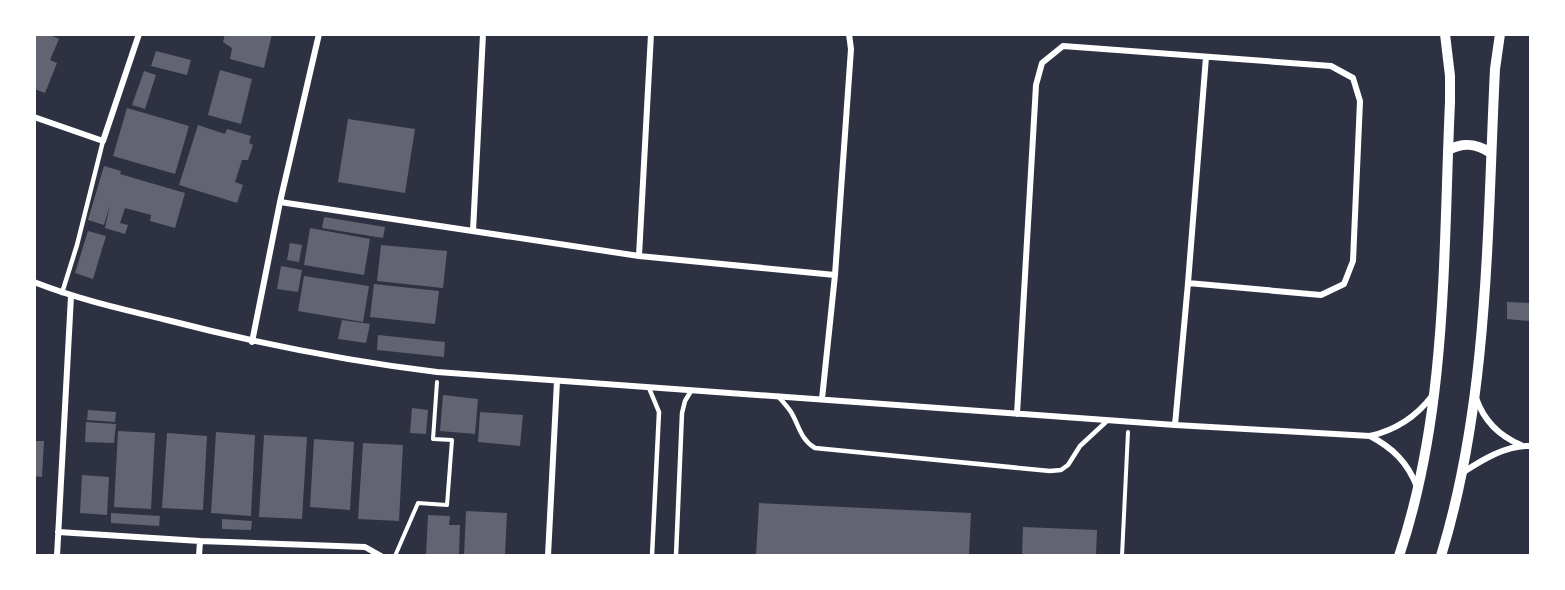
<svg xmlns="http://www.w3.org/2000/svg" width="1565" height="590" viewBox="0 0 1565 590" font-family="Helvetica,sans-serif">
	<rect width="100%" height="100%" fill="#2d3142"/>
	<!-- building -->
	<path fill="#626471" d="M 34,34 L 48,34 L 59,39 L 50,60 L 57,63 L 45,93 L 34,89 Z
		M 225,34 L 272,34 L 264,68 L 230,59 L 232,48 L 223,42 Z
		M 156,51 L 191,60 L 187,75 L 151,66 Z
		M 220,70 L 252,79 L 241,124 L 208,115 Z
		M 144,71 L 156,75 L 145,109 L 132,105 Z
		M 127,108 L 189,126 L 175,174 L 113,156 Z
		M 348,119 L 415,129 L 405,193 L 338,182 Z
		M 198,125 L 225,134 L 227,129 L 251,136 L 249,143 L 253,145 L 248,160 L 242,160 L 235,182 L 243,185 L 237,203 L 179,185 Z
		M 104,166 L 121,171 L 120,174 L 185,193 L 175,228 L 150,221 L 151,215 L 125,208 L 120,223 L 128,225 L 125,234 L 105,228 L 110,205 L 104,225 L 88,220 Z
		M 324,217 L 385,227 L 383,238 L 322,228 Z
		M 310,228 L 370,239 L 364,275 L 304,265 Z
		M 88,231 L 106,236 L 93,279 L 75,273 Z
		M 290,243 L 302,245 L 299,262 L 287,260 Z
		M 381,245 L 447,251 L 443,288 L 377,281 Z
		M 281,266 L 302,270 L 298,292 L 277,289 Z
		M 304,276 L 369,286 L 363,322 L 298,311 Z
		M 374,284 L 439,291 L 435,324 L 370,317 Z
		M 1507,302 L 1530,303 L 1530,321 L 1507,319 Z
		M 342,320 L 370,324 L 366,343 L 338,339 Z
		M 378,335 L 445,342 L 444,357 L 377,350 Z
		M 443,395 L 478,399 L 475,434 L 440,431 Z
		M 412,408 L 428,410 L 426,434 L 410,433 Z
		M 88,410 L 116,412 L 115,422 L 87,420 Z
		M 480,412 L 523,415 L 520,446 L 478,442 Z
		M 86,422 L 116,424 L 114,443 L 85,442 Z
		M 118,431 L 155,433 L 151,509 L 114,507 Z
		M 216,432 L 255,435 L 251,516 L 211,513 Z
		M 167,433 L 207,436 L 203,510 L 162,508 Z
		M 264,435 L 307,437 L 302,519 L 259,517 Z
		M 314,439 L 354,442 L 350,510 L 310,507 Z
		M 34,441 L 44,441 L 42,477 L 34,476 Z
		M 363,443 L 403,445 L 399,521 L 358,519 Z
		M 82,475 L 109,477 L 107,515 L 80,513 Z
		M 759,503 L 971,513 L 969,556 L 756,556 Z
		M 466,511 L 507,513 L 505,556 L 464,556 Z
		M 111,513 L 160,516 L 159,526 L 111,523 Z
		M 428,515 L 450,516 L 449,525 L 460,525 L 459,555 L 426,556 Z
		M 222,519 L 252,521 L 251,530 L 222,529 Z
		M 1023,527 L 1097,530 L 1096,556 L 1022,556 Z"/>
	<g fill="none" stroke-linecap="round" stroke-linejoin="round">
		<!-- path -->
		<path stroke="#fff" stroke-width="4" d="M 395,556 L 418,503 L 447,505 L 452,440 L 433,439 L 437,382
			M 1122,556 L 1128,432"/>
		<!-- service -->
		<path stroke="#fff" stroke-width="4.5" d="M 62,293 L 77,245 L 103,141
			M 649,388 L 659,412 L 652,556
			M 778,396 C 782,401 787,406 791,412 C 799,425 800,439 815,448 L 1050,471 L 1061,470 L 1068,465 L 1080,446 L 1107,421
			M 676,556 L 682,413 L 685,401 L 691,391"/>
		<!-- minor -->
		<path stroke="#fff" stroke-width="6" d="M 34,117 L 103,141 L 139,34
			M 280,202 L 639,256 L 835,275
			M 473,231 L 483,34
			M 639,256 L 651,34
			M 34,282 C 77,299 122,309 167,320 C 256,343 346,361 437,372 L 1175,425 L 1370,436 C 1396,430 1416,417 1432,396
			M 252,342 L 280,202 L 319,34
			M 1476,398 C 1484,421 1499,436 1521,445
			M 822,399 L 835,275 L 851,49 L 849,34
			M 1017,414 L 1036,85 L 1042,63 L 1063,46 L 1331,66 L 1353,78 L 1360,101 L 1353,261 L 1344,284 L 1321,295 L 1188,283
			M 1175,425 L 1188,283 L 1206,57
			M 1370,436 C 1393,448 1408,463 1417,487
			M 1462,473 C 1482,460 1506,445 1530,446
			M 58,532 L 200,541 L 365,547 L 381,556
			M 57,556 L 71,296
			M 199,556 L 200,541
			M 548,556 L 557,381"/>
		<!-- tertiary -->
		<path stroke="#fff" stroke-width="10" d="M 1448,150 C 1463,142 1476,143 1491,153
			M 1399,556 C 1448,410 1443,253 1450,102 L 1450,76 L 1445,34
			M 1441,556 C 1489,399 1487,232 1495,69 L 1500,34"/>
	</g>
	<!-- border -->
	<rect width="1565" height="590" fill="none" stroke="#ffffff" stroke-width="72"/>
</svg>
